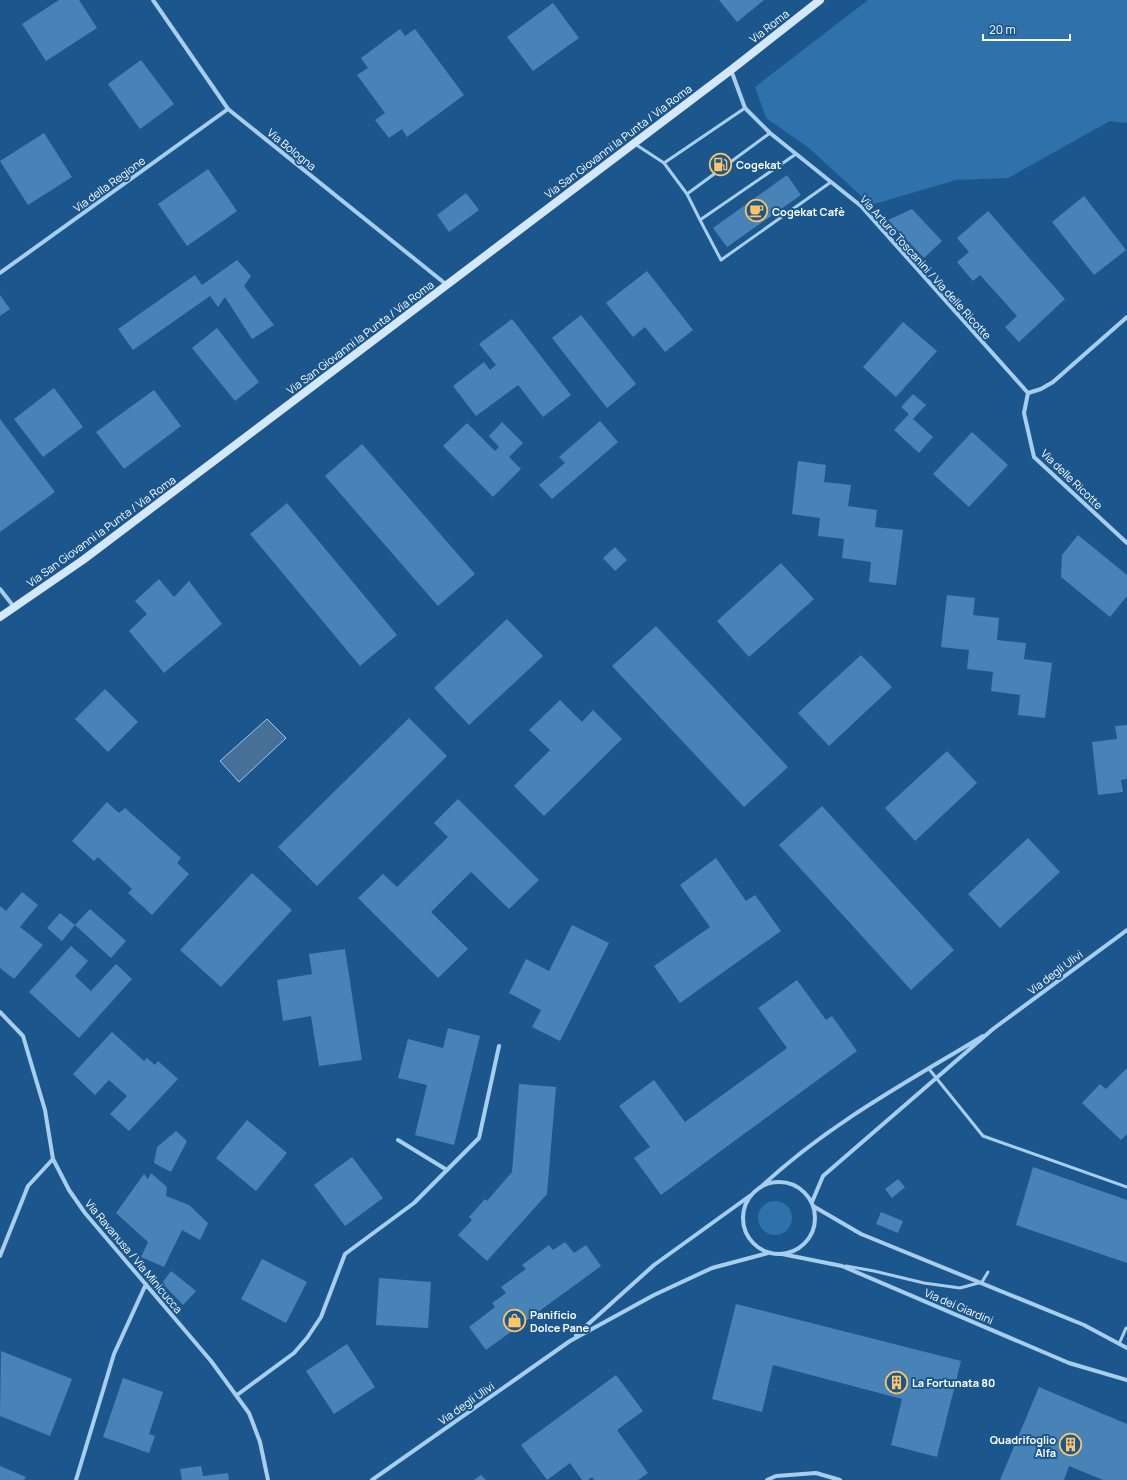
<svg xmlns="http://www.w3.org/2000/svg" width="1127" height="1480" viewBox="0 0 1127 1480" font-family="Manrope,sans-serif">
	<rect width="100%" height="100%" fill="#1b578d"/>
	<!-- green -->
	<path fill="#2e71ab" d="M 868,0 L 1127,0 L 1127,123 L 1110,121 L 1008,178 L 956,180 L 871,205 L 809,148 L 766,118 L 755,87 Z
		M758 1218a17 17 0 1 1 34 0a17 17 0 1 1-34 0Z"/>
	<!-- water -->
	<path fill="#467097" stroke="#9bcaf0" d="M 267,719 L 286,738 L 239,782 L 220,761 Z"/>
	<!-- building -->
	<path fill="#4883b7" d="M 59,0 L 79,0 L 97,28 L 46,61 L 22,24 Z
		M 719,0 L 764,0 L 737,22 Z
		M 553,3 L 579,38 L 533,71 L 507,37 Z
		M 400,29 L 405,36 L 415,29 L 464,95 L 407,137 L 402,129 L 389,138 L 375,120 L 385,113 L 357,75 L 368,68 L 361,58 Z
		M 141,60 L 174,104 L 140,129 L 108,84 Z
		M 44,133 L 72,177 L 28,205 L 0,161 Z
		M 208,169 L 237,211 L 187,246 L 158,204 Z
		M 787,175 L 801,195 L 727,247 L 713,228 Z
		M 466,193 L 479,210 L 449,232 L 437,215 Z
		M 1084,196 L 1126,250 L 1094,275 L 1052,222 Z
		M 912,209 L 942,241 L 924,258 L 888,220 Z
		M 988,211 L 1065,299 L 1019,342 L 1005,327 L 1017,316 L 980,275 L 973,281 L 957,262 L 969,252 L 957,238 Z
		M 237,260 L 251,276 L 244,286 L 274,325 L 252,339 L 225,297 L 218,307 L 210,296 L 133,350 L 118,329 L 195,275 L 202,285 Z
		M 647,271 L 693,330 L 665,352 L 645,327 L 633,337 L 606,303 Z
		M 0,295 L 10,309 L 0,316 Z
		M 581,315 L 636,384 L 607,408 L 552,338 Z
		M 512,319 L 571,395 L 543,417 L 518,385 L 476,416 L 453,386 L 484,362 L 490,370 L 496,365 L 479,344 Z
		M 903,322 L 937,351 L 896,397 L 863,367 Z
		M 217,328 L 259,382 L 235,401 L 192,348 Z
		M 54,388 L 83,427 L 43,457 L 14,419 Z
		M 154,390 L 181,426 L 124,469 L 96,432 Z
		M 913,394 L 926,405 L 913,419 L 933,437 L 919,453 L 894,430 L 909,414 L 901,407 Z
		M 0,419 L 55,492 L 0,532 Z
		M 600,421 L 618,442 L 552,499 L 539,485 L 565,463 L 559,457 Z
		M 502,422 L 523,443 L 509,457 L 521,469 L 493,497 L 443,446 L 467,423 L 495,451 L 499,447 L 489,436 Z
		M 972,432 L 1008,465 L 969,507 L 933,474 Z
		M 362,444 L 475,574 L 438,606 L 325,476 Z
		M 798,461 L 826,465 L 824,482 L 851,485 L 848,506 L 877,510 L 875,527 L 903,530 L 896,585 L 869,582 L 871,562 L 842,558 L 844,539 L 818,536 L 820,518 L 792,514 Z
		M 287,503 L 397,635 L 360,666 L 250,534 Z
		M 1078,535 L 1127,575 L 1127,596 L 1110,617 L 1061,577 L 1062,555 Z
		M 615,547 L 627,560 L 615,571 L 603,558 Z
		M 781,563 L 814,599 L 749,657 L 717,621 Z
		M 159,579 L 174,597 L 189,581 L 222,624 L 164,673 L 129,631 L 147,614 L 135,601 Z
		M 947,595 L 975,598 L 973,615 L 999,618 L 997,640 L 1026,643 L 1024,659 L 1052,663 L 1045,718 L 1018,715 L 1020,695 L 991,691 L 993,672 L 967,669 L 969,650 L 941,647 Z
		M 507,619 L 543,656 L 469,725 L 434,688 Z
		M 656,626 L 788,767 L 744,807 L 612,666 Z
		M 861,655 L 892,687 L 829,746 L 798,713 Z
		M 105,689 L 138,722 L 108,752 L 75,719 Z
		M 560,700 L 582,722 L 593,710 L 622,739 L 544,816 L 514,786 L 550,750 L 529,730 Z
		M 409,718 L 447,756 L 317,886 L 278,847 Z
		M 1127,725 L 1127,779 L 1121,780 L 1123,792 L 1098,795 L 1092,742 L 1117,739 L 1115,726 Z
		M 947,751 L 977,783 L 915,841 L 885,808 Z
		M 458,799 L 539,880 L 509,909 L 471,872 L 431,912 L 468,949 L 438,978 L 358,898 L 383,874 L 397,887 L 448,837 L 434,823 Z
		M 107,802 L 119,813 L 125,808 L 181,858 L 177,863 L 189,874 L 152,915 L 128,893 L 132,889 L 98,857 L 94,861 L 72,841 Z
		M 822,806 L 954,950 L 911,990 L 779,845 Z
		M 1028,838 L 1060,872 L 1000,928 L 968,894 Z
		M 716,858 L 746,901 L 755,895 L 781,931 L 680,1003 L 654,966 L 710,927 L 680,885 Z
		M 252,873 L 292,910 L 221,987 L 180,950 Z
		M 22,892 L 38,905 L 20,927 L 43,945 L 14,979 L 0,968 L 0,906 L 6,911 Z
		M 90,909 L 126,941 L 111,958 L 75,925 Z
		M 60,913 L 75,925 L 62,941 L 47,928 Z
		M 572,925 L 609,943 L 560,1041 L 532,1027 L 541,1010 L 509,993 L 526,959 L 549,971 Z
		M 71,946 L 88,961 L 75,976 L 91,991 L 116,964 L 132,979 L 79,1038 L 29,992 Z
		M 345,949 L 362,1060 L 319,1066 L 311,1016 L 283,1021 L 277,980 L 312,974 L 309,954 Z
		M 797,980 L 826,1020 L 832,1016 L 857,1051 L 661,1195 L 634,1158 L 650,1147 L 619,1106 L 654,1080 L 685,1122 L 787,1048 L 758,1008 Z
		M 448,1028 L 480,1036 L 454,1145 L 415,1135 L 427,1085 L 398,1078 L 408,1039 L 443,1048 Z
		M 112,1032 L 144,1061 L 147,1058 L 155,1065 L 158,1061 L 178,1079 L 129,1131 L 110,1114 L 127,1096 L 109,1080 L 95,1095 L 73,1074 Z
		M 1127,1068 L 1127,1134 L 1121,1140 L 1082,1103 L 1100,1084 L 1106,1089 Z
		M 519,1084 L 556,1087 L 547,1194 L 487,1261 L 458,1235 L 472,1220 L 469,1217 L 485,1199 L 487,1201 L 512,1172 Z
		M 247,1120 L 287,1153 L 256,1191 L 216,1158 Z
		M 176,1131 L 187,1141 L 171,1172 L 154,1163 L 157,1147 Z
		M 352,1157 L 383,1198 L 345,1226 L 314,1185 Z
		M 1033,1167 L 1127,1200 L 1127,1263 L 1016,1225 Z
		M 151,1173 L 167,1187 L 166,1196 L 189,1205 L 208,1223 L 200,1240 L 182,1230 L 164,1267 L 141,1257 L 148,1242 L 116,1213 L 144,1174 L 148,1179 Z
		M 898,1179 L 905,1187 L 892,1198 L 885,1189 Z
		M 881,1212 L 903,1221 L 898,1233 L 876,1224 Z
		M 565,1242 L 574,1253 L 586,1245 L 601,1266 L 486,1350 L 469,1327 L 495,1307 L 492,1303 L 506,1293 L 501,1287 L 526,1269 L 522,1265 L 549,1245 L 553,1250 Z
		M 262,1259 L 307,1282 L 286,1323 L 241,1299 Z
		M 171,1271 L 196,1291 L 183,1305 L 162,1283 Z
		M 379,1278 L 431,1282 L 428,1328 L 376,1325 Z
		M 736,1304 L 961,1361 L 937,1457 L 891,1445 L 902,1399 L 773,1365 L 762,1412 L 712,1399 Z
		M 347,1344 L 375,1387 L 334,1414 L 306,1371 Z
		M 1,1351 L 72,1379 L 50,1436 L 0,1416 Z
		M 616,1375 L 643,1411 L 617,1430 L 648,1473 L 638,1480 L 594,1480 L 592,1477 L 588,1480 L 582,1480 L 570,1463 L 547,1480 L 521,1445 Z
		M 123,1378 L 163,1392 L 149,1434 L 155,1436 L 149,1453 L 103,1437 Z
		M 1039,1387 L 1127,1424 L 1127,1480 L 1103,1480 L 1069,1466 L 1064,1480 L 1000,1480 Z
		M 0,1466 L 26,1477 L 24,1480 L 0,1480 Z
		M 201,1466 L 203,1476 L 228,1473 L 229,1480 L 182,1480 L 180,1469 Z
		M 481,1475 L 486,1480 L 474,1480 Z"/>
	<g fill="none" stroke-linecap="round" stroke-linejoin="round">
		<!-- lane -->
		<path stroke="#a8ceee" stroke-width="3" d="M 635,144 L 664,163 L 687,194 L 770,133
			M 664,163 L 745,108
			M 687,194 L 700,220 L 796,154
			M 700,220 L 721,260 L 831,182
			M 929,1069 L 983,1136 L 1127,1187
			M 846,1266 L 874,1271 L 924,1283 L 960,1288 L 982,1282 L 988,1272
			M 1119,1344 L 1126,1328"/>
		<!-- street -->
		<path stroke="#a8ceee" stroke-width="4" d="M 153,0 L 228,109 L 447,285
			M 731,70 L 745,108 L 770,133 L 861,206 L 1028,393
			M 0,273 L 228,109
			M 1028,393 L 1024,413 L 1034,457 L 1127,543
			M 1028,393 L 1041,389 L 1053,382 L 1127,317
			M 0,589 L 14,607
			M 0,1012 L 23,1036 L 45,1110 L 53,1159 L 69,1190 L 85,1213 L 211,1361 L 249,1413 L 260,1442 L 268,1480
			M 398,1140 L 447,1170
			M743 1218a36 36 0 1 1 72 0a36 36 0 1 1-72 0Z
			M 762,1186 C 827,1125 907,1082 983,1036
			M 812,1202 L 823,1176 L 993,1029 L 1127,930
			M 813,1206 L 861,1234 L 1084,1325 L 1127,1348
			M 782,1254 L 842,1266 L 1069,1363 L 1127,1380
			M 0,1256 L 28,1186 L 53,1159
			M 576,1335 L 654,1265 L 751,1195
			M 237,1395 L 294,1353 L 307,1338 L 321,1317 L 345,1254 L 414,1203 L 479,1138 L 499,1046
			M 76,1480 L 114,1354 L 146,1284
			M 372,1480 L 570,1341 L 654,1295 L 712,1268 L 768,1253
			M 767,1480 L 776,1476 L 816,1473 L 840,1480"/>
		<!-- secondary -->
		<path stroke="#d4e8fa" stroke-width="8" d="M 0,617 L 83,560 L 731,70 L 820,0"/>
	</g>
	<!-- icons -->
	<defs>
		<symbol id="fuel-ring" viewBox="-11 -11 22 22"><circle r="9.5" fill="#1b578d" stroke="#ffc464" stroke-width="1.5"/><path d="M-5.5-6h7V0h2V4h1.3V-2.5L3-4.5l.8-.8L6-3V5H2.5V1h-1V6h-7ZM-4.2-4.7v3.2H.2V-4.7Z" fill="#ffc464"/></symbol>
		<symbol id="cafe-ring" viewBox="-11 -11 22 22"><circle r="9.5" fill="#1b578d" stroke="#ffc464" stroke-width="1.5"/><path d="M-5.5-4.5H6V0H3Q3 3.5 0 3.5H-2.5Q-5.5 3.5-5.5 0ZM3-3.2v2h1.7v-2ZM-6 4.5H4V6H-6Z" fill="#ffc464"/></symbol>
		<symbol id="shop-ring" viewBox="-11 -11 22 22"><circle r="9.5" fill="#1b578d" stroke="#ffc464" stroke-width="1.5"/><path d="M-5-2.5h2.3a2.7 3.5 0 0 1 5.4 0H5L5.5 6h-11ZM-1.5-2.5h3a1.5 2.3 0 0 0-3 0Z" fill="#ffc464"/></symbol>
		<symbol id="building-ring" viewBox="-11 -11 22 22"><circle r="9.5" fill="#1b578d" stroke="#ffc464" stroke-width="1.5"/><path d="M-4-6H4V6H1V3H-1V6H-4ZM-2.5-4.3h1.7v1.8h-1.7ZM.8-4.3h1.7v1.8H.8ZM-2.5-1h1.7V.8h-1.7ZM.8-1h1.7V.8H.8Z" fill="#ffc464"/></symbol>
	</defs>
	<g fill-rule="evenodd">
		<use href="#fuel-ring" x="708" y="152" width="25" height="25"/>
		<use href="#cafe-ring" x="744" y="198" width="25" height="25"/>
		<use href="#shop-ring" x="502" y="1308" width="25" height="25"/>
		<use href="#building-ring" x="884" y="1370" width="25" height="25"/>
		<use href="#building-ring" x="1058" y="1432" width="25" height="25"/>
	</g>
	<g text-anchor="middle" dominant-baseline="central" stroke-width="4" stroke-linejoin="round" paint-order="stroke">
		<!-- street labels -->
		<g font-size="11" fill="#fff" stroke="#1b578d">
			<text transform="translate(769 26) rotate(-38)">Via Roma</text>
			<text transform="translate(618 141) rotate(-37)">Via San Giovanni la Punta / Via Roma</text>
			<text transform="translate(292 149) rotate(39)">Via Bologna</text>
			<text transform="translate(109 184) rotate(-36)">Via della Regione</text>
			<text transform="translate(926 267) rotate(48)">Via Arturo Toscanini / Via delle Ricotte</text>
			<text transform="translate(360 337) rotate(-37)">Via San Giovanni la Punta / Via Roma</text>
			<text transform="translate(1072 479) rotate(44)">Via delle Ricotte</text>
			<text transform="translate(101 531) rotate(-36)">Via San Giovanni la Punta / Via Roma</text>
			<text transform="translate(1055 972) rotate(-37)">Via degli Ulivi</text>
			<text transform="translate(134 1256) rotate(50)">Via Ravanusa / Via Minicucca</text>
			<text transform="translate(959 1306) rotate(23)">Via dei Giardini</text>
			<text transform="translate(466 1403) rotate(-35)">Via degli Ulivi</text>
		</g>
		<!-- poi labels -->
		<g font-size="11" font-weight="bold" fill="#fff" stroke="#1b578d" text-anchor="start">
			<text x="736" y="164">Cogekat</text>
			<text x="772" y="211">Cogekat Cafè</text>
			<text x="530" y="1314">Panificio<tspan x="530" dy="13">Dolce Pane</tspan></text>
			<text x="912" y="1382">La Fortunata 80</text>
			<text x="1056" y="1439" text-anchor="end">Quadrifoglio<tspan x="1056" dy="13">Alfa</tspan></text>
		</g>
	</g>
	<!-- scale -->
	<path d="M983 34v6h87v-6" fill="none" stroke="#ffffff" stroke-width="2"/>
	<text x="989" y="34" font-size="12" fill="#ffffff" stroke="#1b578d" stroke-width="3" paint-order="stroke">20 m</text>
</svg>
